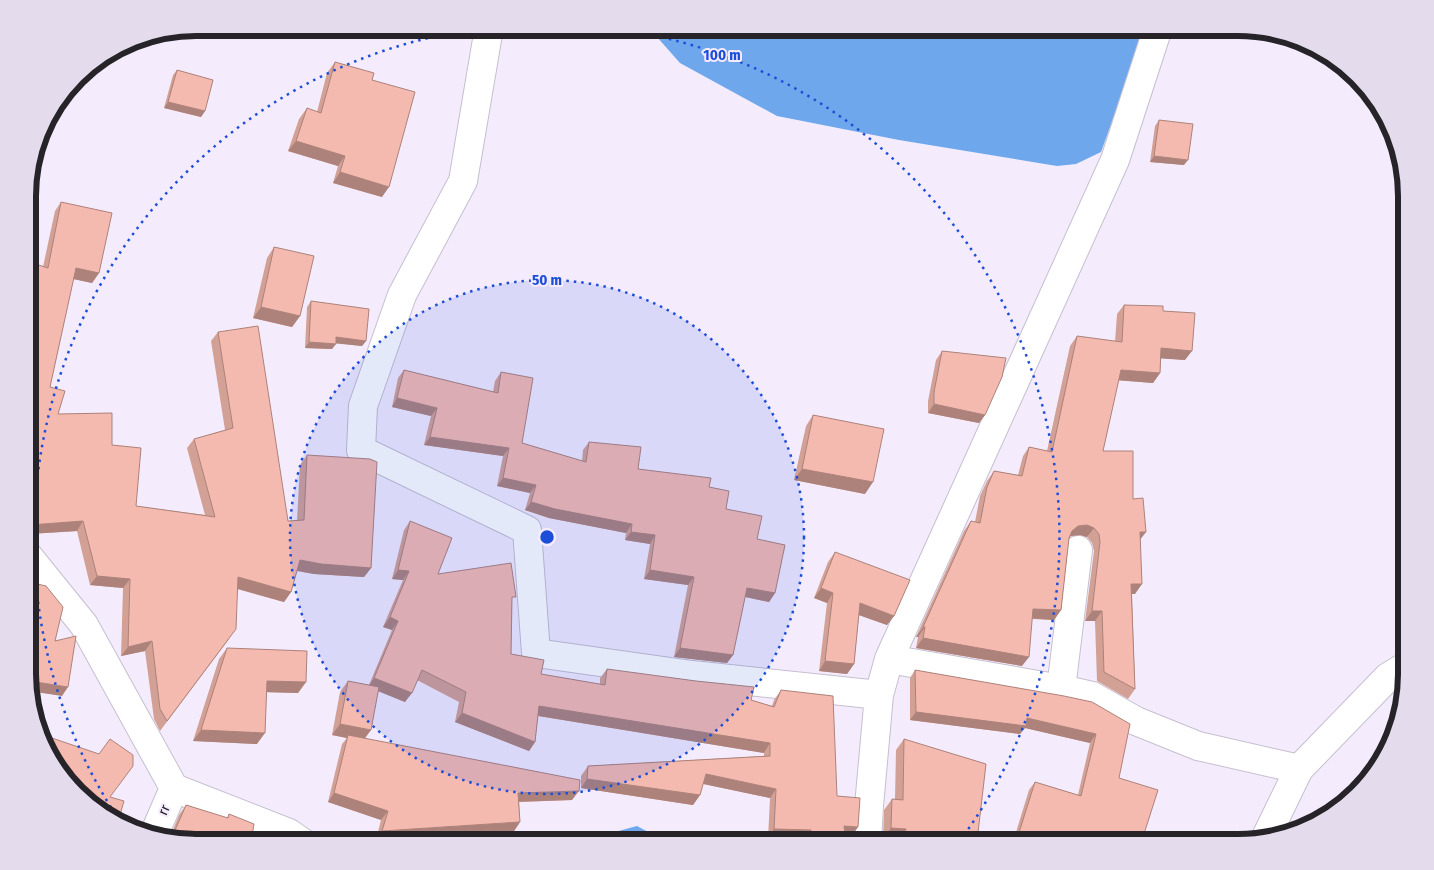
<svg xmlns="http://www.w3.org/2000/svg" width="1434" height="870" viewBox="0 0 1434 870" font-family="'Fira Sans Condensed',sans-serif">
	<rect width="100%" height="100%" fill="#f4ecfd"/>
	<!-- water -->
	<path fill="#6ea7ec" d="M 657,28 L 1146,28 L 1101,152 L 1076,164 L 1057,166 L 899,140 L 777,116 L 680,63 L 657,37 Z
		M 637,826 L 667,842 L 578,842 Z"/>
	<g fill="none" stroke-linecap="round" stroke-linejoin="round">
		<defs>
			<path id="minor" d="M 489,28 L 463,181 L 402,295 L 363,406 L 361,450 L 527,530 L 536,653 L 692,675 L 879,695
				M 29,557 L 84,625 L 174,788 L 289,833 L 302,842
				M 889,659 L 1061,689 L 1092,696 L 1136,721 L 1198,746 L 1299,769 L 1388,677 L 1406,666
				M 1061,689 L 1078,550
				M 155,832 L 174,788
				M 1266,837 L 1299,769
				M 867,842 L 869,806 L 879,695 L 889,659 L 1115,160 L 1158,28"/>
		</defs>
		<!-- minor casing -->
		<use href="#minor" stroke="#c6bfcf" stroke-width="30"/>
		<!-- minor -->
		<use href="#minor" stroke="#fff" stroke-width="28"/>
	</g>
	<!-- wall -->
	<path fill="#d3a096" d="M 335,62 L 372,80 L 382,197 L 333,183 L 338,166 L 288,151 L 299,119 L 307,108 L 317,112 L 327,73 Z
		M 177,70 L 205,111 L 201,117 L 164,108 L 173,75 Z
		M 1159,120 L 1184,165 L 1150,162 L 1155,126 Z
		M 61,202 L 99,273 L 92,283 L 73,279 L 50,387 L 58,414 L 112,445 L 136,506 L 205,515 L 187,448 L 194,439 L 225,430 L 211,341 L 218,332 L 288,521 L 297,521 L 300,465 L 307,455 L 371,568 L 364,577 L 314,574 L 297,571 L 291,592 L 284,602 L 237,589 L 229,639 L 160,731 L 154,719 L 145,651 L 121,656 L 123,588 L 90,585 L 77,531 L 29,534 L 29,262 L 43,267 L 55,211 Z
		M 274,247 L 300,316 L 292,327 L 253,318 L 267,258 Z
		M 311,301 L 366,341 L 362,346 L 336,343 L 332,349 L 305,348 L 307,307 Z
		M 1124,305 L 1163,311 L 1185,360 L 1161,358 L 1160,373 L 1153,383 L 1118,380 L 1103,451 L 1133,499 L 1146,532 L 1140,539 L 1135,594 L 1132,594 L 1135,689 L 1128,699 L 1097,681 L 1095,621 L 1085,621 L 1094,551 L 1092,543 L 1087,537 L 1080,535 L 1071,536 L 1069,538 L 1061,610 L 1054,620 L 1032,619 L 1022,666 L 916,648 L 918,637 L 916,637 L 964,531 L 971,521 L 975,522 L 980,496 L 987,481 L 994,471 L 1018,475 L 1023,456 L 1029,447 L 1047,451 L 1070,346 L 1077,336 L 1115,342 L 1117,314 Z
		M 942,351 L 985,415 L 979,423 L 928,413 L 928,401 L 936,360 Z
		M 404,370 L 493,392 L 495,381 L 501,372 L 522,443 L 582,461 L 583,450 L 589,442 L 638,469 L 709,487 L 726,509 L 757,539 L 775,593 L 769,602 L 745,597 L 733,655 L 727,663 L 674,657 L 688,585 L 644,579 L 650,544 L 625,540 L 626,533 L 549,518 L 525,510 L 530,493 L 497,486 L 503,456 L 424,445 L 431,416 L 392,407 L 398,378 Z
		M 813,415 L 865,494 L 794,480 L 806,426 Z
		M 410,521 L 438,574 L 512,602 L 511,654 L 541,674 L 600,684 L 600,678 L 607,669 L 751,700 L 772,706 L 774,700 L 781,690 L 837,796 L 852,836 L 845,836 L 846,842 L 804,842 L 804,839 L 768,838 L 770,798 L 703,784 L 700,795 L 693,805 L 581,788 L 581,776 L 588,766 L 764,756 L 764,753 L 538,716 L 535,742 L 529,751 L 455,722 L 459,702 L 417,680 L 405,702 L 378,691 L 365,738 L 572,800 L 519,802 L 520,822 L 514,831 L 376,840 L 381,820 L 328,802 L 342,744 L 347,738 L 332,735 L 340,692 L 348,681 L 369,685 L 392,630 L 383,627 L 403,580 L 392,579 L 404,530 Z
		M 835,552 L 894,616 L 887,625 L 859,615 L 854,664 L 847,674 L 819,671 L 827,603 L 814,598 L 828,562 Z
		M 227,648 L 306,682 L 298,693 L 267,692 L 257,744 L 193,741 L 219,659 Z
		M 915,670 L 1092,702 L 1119,778 L 1143,837 L 1143,842 L 1013,842 L 1029,790 L 1035,782 L 1078,795 L 1090,743 L 1025,728 L 1020,734 L 910,720 L 910,678 Z
		M 904,739 L 976,842 L 898,842 L 898,840 L 883,839 L 884,810 L 892,799 L 895,799 L 896,750 Z
		M 186,805 L 227,818 L 229,814 L 252,836 L 171,835 L 179,815 Z"/>
	<!-- shaded-wall -->
	<path fill="#ac827a" d="M 168,102 L 205,111 L 201,117 L 164,108 Z
		M 296,141 L 345,156 L 338,166 L 288,151 Z
		M 1154,156 L 1188,160 L 1184,165 L 1150,162 Z
		M 340,172 L 389,187 L 382,197 L 333,183 Z
		M 76,268 L 99,273 L 92,283 L 69,278 Z
		M 261,307 L 300,316 L 292,327 L 253,318 Z
		M 336,337 L 366,341 L 362,346 L 332,343 Z
		M 309,342 L 336,344 L 332,349 L 305,348 Z
		M 1161,348 L 1192,351 L 1185,360 L 1154,358 Z
		M 1121,370 L 1160,373 L 1153,383 L 1114,380 Z
		M 397,398 L 437,408 L 431,416 L 392,407 Z
		M 934,404 L 985,415 L 979,423 L 928,413 Z
		M 430,437 L 509,448 L 503,456 L 424,445 Z
		M 802,469 L 873,482 L 865,494 L 794,480 Z
		M 503,478 L 536,485 L 530,493 L 497,486 Z
		M 531,502 L 632,524 L 626,533 L 549,518 L 525,510 Z
		M 83,521 L 77,531 L 29,534 L 30,525 Z
		M 1087,525 L 1094,528 L 1087,537 L 1080,535 L 1071,536 L 1065,541 L 1072,531 L 1078,526 Z
		M 631,532 L 655,535 L 650,544 L 625,540 Z
		M 1140,532 L 1146,532 L 1139,541 Z
		M 300,560 L 371,568 L 364,577 L 314,574 L 293,570 Z
		M 398,570 L 409,571 L 403,580 L 392,579 Z
		M 650,570 L 694,577 L 688,585 L 644,579 Z
		M 97,576 L 130,579 L 123,588 L 90,585 Z
		M 238,577 L 291,592 L 284,602 L 231,587 Z
		M 1131,584 L 1142,584 L 1135,594 L 1125,594 Z
		M 747,588 L 775,593 L 769,602 L 741,596 Z
		M 821,588 L 833,593 L 827,603 L 814,598 Z
		M 860,603 L 894,616 L 887,625 L 853,613 Z
		M 1033,609 L 1061,610 L 1054,620 L 1026,618 Z
		M 1092,611 L 1102,611 L 1095,621 L 1085,621 Z
		M 390,617 L 398,621 L 392,630 L 383,627 Z
		M 923,627 L 925,627 L 918,637 L 916,637 Z
		M 923,638 L 1029,657 L 1022,666 L 916,648 Z
		M 152,641 L 145,651 L 121,656 L 128,647 Z
		M 680,648 L 733,655 L 727,663 L 674,657 Z
		M 825,661 L 854,664 L 847,674 L 819,671 Z
		M 374,678 L 412,693 L 405,702 L 368,687 Z
		M 29,681 L 68,687 L 62,696 L 29,691 Z
		M 267,681 L 306,682 L 298,693 L 260,692 Z
		M 539,706 L 770,743 L 764,753 L 533,715 Z
		M 916,712 L 1027,718 L 1096,734 L 1090,743 L 1025,728 L 1020,734 L 910,720 Z
		M 462,713 L 535,742 L 529,751 L 455,722 Z
		M 340,724 L 371,730 L 363,741 L 348,735 L 347,738 L 332,735 Z
		M 201,730 L 265,733 L 257,744 L 193,741 Z
		M 706,774 L 776,789 L 770,798 L 699,783 Z
		M 587,779 L 700,795 L 693,805 L 581,788 Z
		M 579,791 L 572,800 L 512,802 L 518,793 Z
		M 334,793 L 388,811 L 381,820 L 328,802 Z
		M 520,822 L 514,831 L 376,840 L 382,831 Z
		M 844,826 L 858,827 L 852,836 L 837,835 Z
		M 891,828 L 906,829 L 898,840 L 883,839 Z
		M 774,829 L 811,830 L 804,839 L 768,838 Z
		M 937,835 L 977,841 L 976,842 L 932,842 Z"/>
	<!-- building -->
	<path fill="#f5baaf" stroke="#ac827a" d="M 335,62 L 374,73 L 372,80 L 415,92 L 389,187 L 340,172 L 345,156 L 296,141 L 307,108 L 321,113 Z
		M 177,70 L 213,80 L 205,111 L 168,102 Z
		M 1159,120 L 1193,124 L 1188,160 L 1154,156 Z
		M 61,202 L 112,213 L 99,273 L 76,268 L 50,387 L 65,391 L 58,414 L 112,413 L 112,445 L 141,448 L 136,506 L 215,517 L 194,439 L 233,428 L 218,332 L 258,326 L 288,521 L 304,520 L 307,455 L 370,459 L 377,462 L 371,568 L 321,564 L 300,560 L 291,592 L 238,577 L 236,629 L 167,721 L 160,709 L 152,641 L 128,647 L 130,579 L 97,576 L 83,521 L 30,525 L 29,262 L 48,268 Z
		M 274,247 L 314,256 L 300,316 L 261,307 Z
		M 311,301 L 369,309 L 366,341 L 336,337 L 336,344 L 309,342 Z
		M 1124,305 L 1163,306 L 1163,311 L 1195,313 L 1192,351 L 1161,348 L 1160,373 L 1121,370 L 1103,451 L 1133,451 L 1133,499 L 1143,498 L 1146,532 L 1140,532 L 1142,584 L 1131,584 L 1135,689 L 1104,672 L 1102,611 L 1092,611 L 1100,542 L 1099,534 L 1094,528 L 1087,525 L 1078,526 L 1072,531 L 1069,538 L 1061,610 L 1033,609 L 1029,657 L 923,638 L 925,627 L 923,627 L 971,521 L 980,523 L 987,487 L 994,471 L 1022,476 L 1029,447 L 1052,452 L 1077,336 L 1122,342 Z
		M 942,351 L 1006,358 L 1002,377 L 985,415 L 934,404 L 934,392 Z
		M 404,370 L 498,393 L 501,372 L 533,378 L 522,443 L 586,462 L 589,442 L 641,447 L 638,469 L 711,478 L 709,487 L 729,491 L 726,509 L 762,516 L 757,539 L 785,545 L 775,593 L 747,588 L 733,655 L 680,648 L 694,577 L 650,570 L 655,535 L 631,532 L 632,524 L 555,509 L 531,502 L 536,485 L 503,478 L 509,448 L 430,437 L 437,408 L 397,398 Z
		M 813,415 L 884,429 L 873,482 L 802,469 Z
		M 410,521 L 452,538 L 438,574 L 511,563 L 516,597 L 512,597 L 511,654 L 544,660 L 541,674 L 605,685 L 607,669 L 696,681 L 754,687 L 751,700 L 774,707 L 781,690 L 833,696 L 837,796 L 860,798 L 858,827 L 844,826 L 846,842 L 811,842 L 811,830 L 774,829 L 776,789 L 706,774 L 700,795 L 587,779 L 588,766 L 770,756 L 770,743 L 539,706 L 535,742 L 462,713 L 466,692 L 422,670 L 412,693 L 374,678 L 398,621 L 390,617 L 409,571 L 398,570 Z
		M 835,552 L 910,580 L 894,616 L 860,603 L 854,664 L 825,661 L 833,593 L 821,588 Z
		M 29,582 L 46,586 L 63,607 L 55,641 L 76,636 L 68,687 L 29,681 Z
		M 227,648 L 307,651 L 306,682 L 267,681 L 265,733 L 201,730 Z
		M 915,670 L 1064,696 L 1092,702 L 1130,724 L 1119,778 L 1158,790 L 1143,837 L 1143,842 L 1016,842 L 1035,782 L 1081,796 L 1096,734 L 1027,718 L 1026,726 L 916,712 Z
		M 348,681 L 379,687 L 371,730 L 340,724 Z
		M 43,735 L 99,754 L 110,739 L 133,755 L 133,766 L 110,797 L 124,801 L 118,822 L 111,820 L 56,767 Z
		M 348,735 L 580,780 L 579,791 L 518,793 L 520,822 L 382,831 L 388,811 L 334,793 Z
		M 904,739 L 986,764 L 977,841 L 937,835 L 936,842 L 904,842 L 906,829 L 891,828 L 892,799 L 903,800 Z
		M 186,805 L 228,818 L 229,814 L 254,824 L 252,836 L 282,842 L 195,842 L 170,836 L 176,828 Z"/>
	<!-- distance rings -->
	<circle cx="547" cy="537" r="257" fill="#1d4ed8" fill-opacity=".12"/>
	<g fill="none" stroke="#1d4ed8" stroke-width="2.5" stroke-dasharray="2.5 5">
		<circle cx="547" cy="537" r="257"/>
		<path d="M119 820A513 513 0 0 1 484 28M610 28A513 513 0 0 1 959 842"/>
	</g>
	<g text-anchor="middle" dominant-baseline="central" stroke-width="4" stroke-linejoin="round" paint-order="stroke">
		<!-- street labels -->
		<g font-size="14" fill="#262329" stroke="#f4ecfd">
			<text transform="translate(164 810) rotate(-67)">rr</text>
		</g>
	</g>
	<!-- crop -->
	<path d="M0 0H1434V870H0ZM196 36H1238A160 160 0 0 1 1398 196V674A160 160 0 0 1 1238 834H196A160 160 0 0 1 36 674V196A160 160 0 0 1 196 36Z" fill="#e4dcec" fill-rule="evenodd"/>
	<path fill="none" stroke="#262329" stroke-width="6" d="M196 36H1238A160 160 0 0 1 1398 196V674A160 160 0 0 1 1238 834H196A160 160 0 0 1 36 674V196A160 160 0 0 1 196 36Z"/>
	<circle cx="547" cy="537" r="8" fill="#1d4ed8" stroke="#f4ecfd" stroke-width="2.5"/>
	<g font-size="15" text-anchor="middle" font-weight="bold" fill="#1d4ed8" stroke="#f4ecfd" stroke-width="4" stroke-linejoin="round" paint-order="stroke">
		<text x="722" y="60">100 m</text>
		<text x="547" y="285">50 m</text>
	</g>
</svg>
